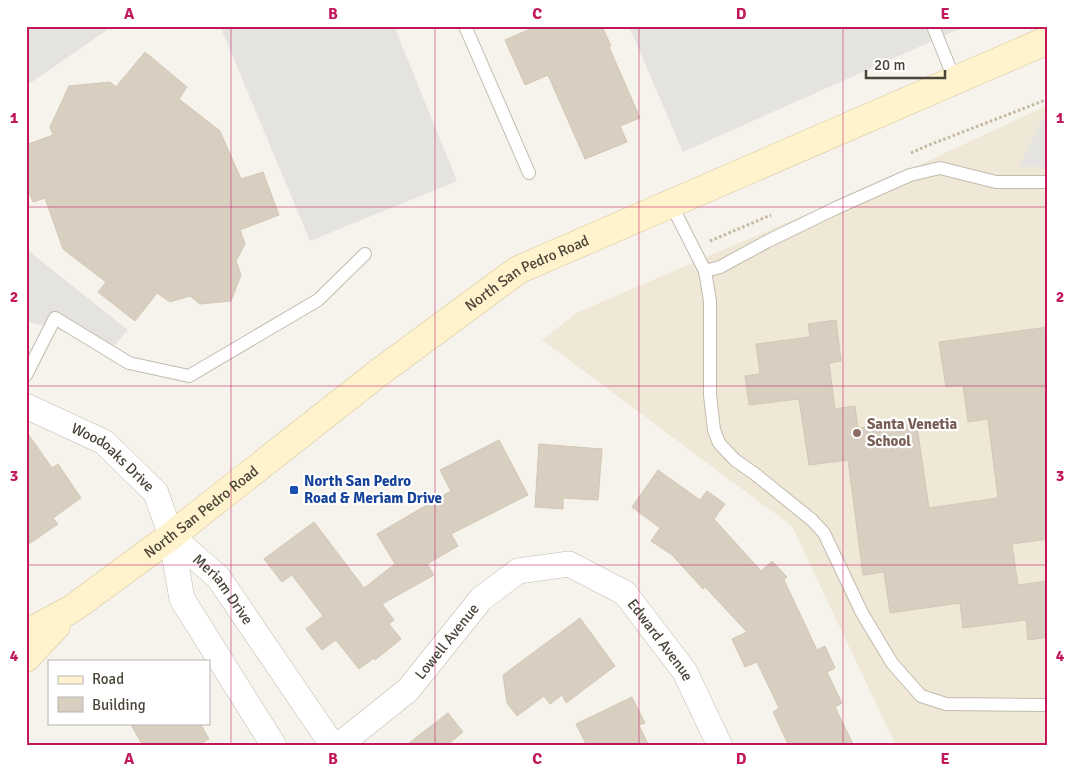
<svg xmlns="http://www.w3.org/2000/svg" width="1074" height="772" viewBox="0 0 1074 772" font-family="Signika,sans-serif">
	<rect width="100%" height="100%" fill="#f6f3ec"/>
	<!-- education -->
	<path fill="#efe8d6" d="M 1048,105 L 1048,746 L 896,746 L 792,526 L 542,340 L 578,312 L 900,174 Z"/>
	<!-- parking -->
	<path fill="#e5e3e0" d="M 26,26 L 113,26 L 26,86 Z
		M 220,26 L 394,26 L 457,181 L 310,241 Z
		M 629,26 L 966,26 L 683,152 Z
		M 1042,119 L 1048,119 L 1048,167 L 1019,167 Z
		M 26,249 L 128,330 L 115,345 L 26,321 Z"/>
	<!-- building -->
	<path fill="#d8cfc1" stroke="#d3c7b4" d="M 537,26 L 602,26 L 611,46 L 609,47 L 640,118 L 620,126 L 627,142 L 585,159 L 548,75 L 525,85 L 505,40 Z
		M 145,52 L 187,87 L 179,99 L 220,131 L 241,179 L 263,172 L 279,215 L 240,230 L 245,244 L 236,261 L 241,275 L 231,301 L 200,304 L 190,296 L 170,302 L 157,293 L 135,321 L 98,292 L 106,282 L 63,249 L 45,198 L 33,202 L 26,185 L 26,145 L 53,135 L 50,127 L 69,86 L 110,82 L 116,87 Z
		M 836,320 L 841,361 L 829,363 L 835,409 L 855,406 L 858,428 L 916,420 L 929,508 L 998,498 L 988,419 L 968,422 L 963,385 L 946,387 L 939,342 L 1048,327 L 1048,539 L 1012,544 L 1018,585 L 1048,581 L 1048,637 L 1028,640 L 1026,620 L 963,628 L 960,603 L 890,613 L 884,572 L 863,575 L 848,460 L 809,465 L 799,399 L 749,405 L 745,376 L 760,374 L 756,344 L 810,337 L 808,324 Z
		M 26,431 L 52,468 L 58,464 L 81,498 L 53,518 L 58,524 L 26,546 Z
		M 499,440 L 528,495 L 451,534 L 458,546 L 427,564 L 434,575 L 382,604 L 394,620 L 389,624 L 401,639 L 375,660 L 374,658 L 359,669 L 336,640 L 322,650 L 306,629 L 323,616 L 292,575 L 282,582 L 264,559 L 314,522 L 364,588 L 395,564 L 377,534 L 451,491 L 440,470 Z
		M 539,444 L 602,449 L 598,500 L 563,498 L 563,509 L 535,507 Z
		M 658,470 L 700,500 L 707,491 L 725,504 L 714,519 L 761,571 L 772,561 L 787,577 L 784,580 L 817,650 L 825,646 L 835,668 L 827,672 L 842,703 L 835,707 L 854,746 L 789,746 L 773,712 L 779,708 L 757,662 L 745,667 L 732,639 L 747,632 L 705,587 L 703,589 L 672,555 L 651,541 L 660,528 L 632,507 Z
		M 580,618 L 615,666 L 566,703 L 562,695 L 550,704 L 544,696 L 517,716 L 507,703 L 503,675 Z
		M 632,697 L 645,723 L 639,725 L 649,746 L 587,746 L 576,724 Z
		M 448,713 L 463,732 L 446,746 L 405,746 Z
		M 130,723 L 200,723 L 209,739 L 197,746 L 143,746 Z"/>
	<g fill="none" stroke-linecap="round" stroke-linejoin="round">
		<defs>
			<path id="service" d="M 465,26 L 529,173
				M 933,26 L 955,81
				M 671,204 L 705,271 L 710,301 L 710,395 L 714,430 L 719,443 L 735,460 L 755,474 L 812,520 L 824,533 L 862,613 L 892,663 L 921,696 L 946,704 L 1048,705
				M 705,271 L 720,267 L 768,241 L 836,208 L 910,175 L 940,168 L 996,182 L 1048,182
				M 26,375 L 55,318 L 129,363 L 189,376 L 318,300 L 365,254"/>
			<g id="minor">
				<path id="s1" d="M 26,406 L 104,442 L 156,493 L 171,536 L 182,599 L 274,746"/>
				<path id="s2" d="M 171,536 L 218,577 L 333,746"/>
				<path id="s3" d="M 338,746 L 408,690 L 481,599 L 518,571 L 569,564 L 625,593 L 685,672 L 720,746"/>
			</g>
			<g id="secondary">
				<path id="s4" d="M 26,634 L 68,611 L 76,606 L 171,536 L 377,374 L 518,270 L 1048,40"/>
				<path d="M 26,658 L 56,626"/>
			</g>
		</defs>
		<!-- service casing -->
		<use href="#service" stroke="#c2bbae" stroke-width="14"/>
		<!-- minor casing -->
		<use href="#minor" stroke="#c2bbae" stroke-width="26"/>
		<!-- secondary casing -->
		<use href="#secondary" stroke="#d6c79b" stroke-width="29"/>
		<!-- path -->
		<path stroke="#c4b79f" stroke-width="3" stroke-dasharray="2.5 2.5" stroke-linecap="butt" d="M 911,153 L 929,145 L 1048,99
			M 710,241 L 771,215"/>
		<!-- service -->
		<use href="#service" stroke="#fff" stroke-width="12"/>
		<!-- minor -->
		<use href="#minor" stroke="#fff" stroke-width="25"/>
		<!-- secondary -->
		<use href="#secondary" stroke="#fff3cd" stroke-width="28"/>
	</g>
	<!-- grid -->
	<path fill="none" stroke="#c2185b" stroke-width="1" stroke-opacity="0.55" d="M 231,26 L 231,746M 435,26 L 435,746M 639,26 L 639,746M 843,26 L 843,746M 26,207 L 1048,207M 26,386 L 1048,386M 26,565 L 1048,565"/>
	<!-- markers -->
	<circle fill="#8d6e63" stroke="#fff" stroke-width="2" cx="857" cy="433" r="5"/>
	<rect fill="#1a4fb4" stroke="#fff" stroke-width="2" x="289" y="485" width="10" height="10" rx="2.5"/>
	<g text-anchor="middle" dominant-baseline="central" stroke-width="4.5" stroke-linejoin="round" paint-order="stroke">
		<!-- street labels -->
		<g font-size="15" fill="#4b4439" stroke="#fff">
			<text stroke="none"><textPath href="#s4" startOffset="619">North San Pedro Road</textPath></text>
			<text stroke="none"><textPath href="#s1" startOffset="102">Woodoaks Drive</textPath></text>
			<text stroke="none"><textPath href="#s4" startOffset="214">North San Pedro Road</textPath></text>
			<text stroke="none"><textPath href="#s2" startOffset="75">Meriam Drive</textPath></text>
			<text stroke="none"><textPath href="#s3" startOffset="152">Lowell Avenue</textPath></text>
			<text stroke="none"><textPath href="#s3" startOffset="426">Edward Avenue</textPath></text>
		</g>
		<!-- education labels -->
		<g font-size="15" font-weight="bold" fill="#785e54" stroke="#fff" text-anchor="start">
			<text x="867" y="424">Santa Venetia<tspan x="867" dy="17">School</tspan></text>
		</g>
		<!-- transit labels -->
		<g font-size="15" font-weight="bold" fill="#164399" stroke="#fff" text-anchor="start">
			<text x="304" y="481">North San Pedro<tspan x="304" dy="17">Road &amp; Meriam Drive</tspan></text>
		</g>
	</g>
	<!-- border -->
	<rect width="1074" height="772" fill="none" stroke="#ffffff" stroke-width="55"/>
	<!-- legend -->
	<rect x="48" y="660" width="162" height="65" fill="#ffffff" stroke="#b7b4b0"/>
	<rect x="58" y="676" width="25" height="8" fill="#fff3cd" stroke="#b7b4b0"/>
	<text x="92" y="684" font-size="15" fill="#4b4439">Road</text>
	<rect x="58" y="697" width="25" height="15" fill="#d8cfc1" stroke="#b7b4b0"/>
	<text x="92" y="710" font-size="15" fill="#4b4439">Building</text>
	<!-- scale -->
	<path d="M866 70v8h79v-8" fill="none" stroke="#4b4439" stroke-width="2.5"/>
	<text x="874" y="70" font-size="15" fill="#4b4439" stroke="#ffffff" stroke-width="4" paint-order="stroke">20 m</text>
	<rect x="28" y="28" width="1018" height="716" fill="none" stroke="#c2185b" stroke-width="2"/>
	<g font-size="16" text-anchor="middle" font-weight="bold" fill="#c2185b">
		<text x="129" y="19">A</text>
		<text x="333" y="19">B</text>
		<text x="537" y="19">C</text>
		<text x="741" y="19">D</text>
		<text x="945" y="19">E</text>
		<text x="14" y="123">1</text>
		<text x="1060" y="123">1</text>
		<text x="14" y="302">2</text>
		<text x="1060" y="302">2</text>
		<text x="14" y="481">3</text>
		<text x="1060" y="481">3</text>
		<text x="14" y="661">4</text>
		<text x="1060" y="661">4</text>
		<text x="129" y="764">A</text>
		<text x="333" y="764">B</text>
		<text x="537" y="764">C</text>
		<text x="741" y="764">D</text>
		<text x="945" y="764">E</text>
	</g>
</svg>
